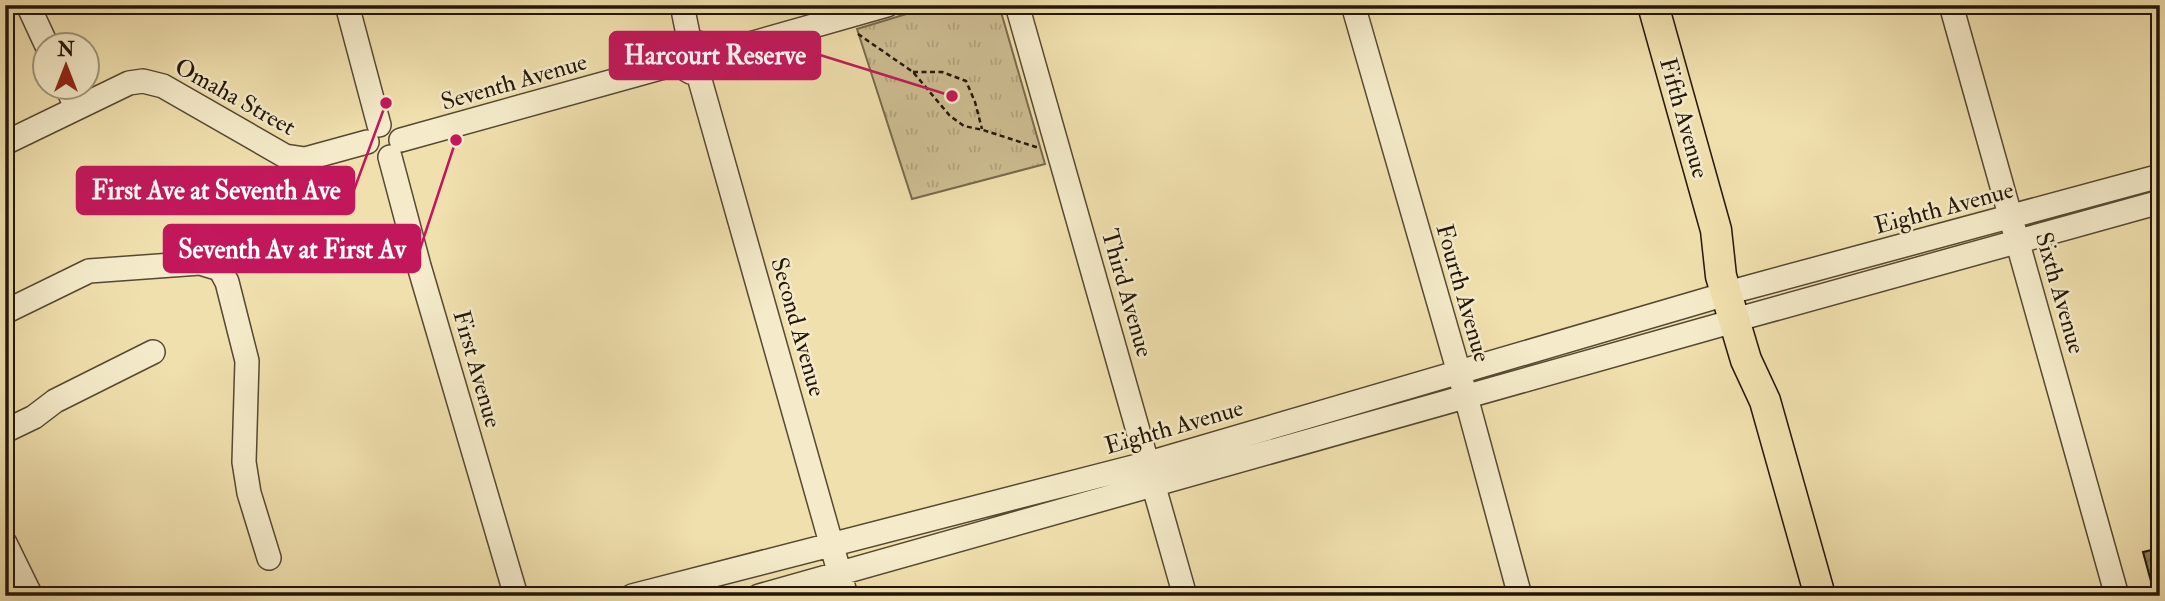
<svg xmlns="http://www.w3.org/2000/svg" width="2165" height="601" viewBox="0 0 2165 601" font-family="'IM FELL Double Pica',serif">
	<defs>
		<pattern id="park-tufts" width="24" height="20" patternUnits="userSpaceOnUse" patternTransform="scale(1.75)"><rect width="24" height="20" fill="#cdbe92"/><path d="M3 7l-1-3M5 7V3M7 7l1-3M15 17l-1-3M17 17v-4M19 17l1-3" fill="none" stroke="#b0a37c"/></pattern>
		<pattern id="building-hatch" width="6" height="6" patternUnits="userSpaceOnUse" patternTransform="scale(1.75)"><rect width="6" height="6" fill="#8e7f5e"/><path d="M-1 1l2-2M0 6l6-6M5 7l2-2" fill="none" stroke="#74674c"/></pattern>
	</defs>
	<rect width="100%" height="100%" fill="#f0e0ae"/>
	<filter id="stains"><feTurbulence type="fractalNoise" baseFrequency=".00286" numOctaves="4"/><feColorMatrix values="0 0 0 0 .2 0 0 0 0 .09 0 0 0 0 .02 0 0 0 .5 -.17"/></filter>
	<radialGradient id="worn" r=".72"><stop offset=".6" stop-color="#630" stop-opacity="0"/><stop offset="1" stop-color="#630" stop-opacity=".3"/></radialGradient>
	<!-- park -->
	<path fill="url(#park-tufts)" stroke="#786a4d" stroke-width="2" d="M 936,5 L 999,5 L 1045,164 L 912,199 L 857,29 Z"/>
	<!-- building -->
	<path fill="url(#building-hatch)" stroke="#231608" stroke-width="2" d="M 2160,548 L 2160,596 L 2155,596 L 2143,552 Z"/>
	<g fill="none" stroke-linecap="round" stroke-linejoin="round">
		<defs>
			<path id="minor" d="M 28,5 L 47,46
				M 347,5 L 379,125
				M 682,5 L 690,44
				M 1017,5 L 1185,596
				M 1353,5 L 1466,397 L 1520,596
				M 1951,5 L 2117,596
				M681 58a15 15 0 1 1 30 0a15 15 0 1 1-30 0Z
				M 711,55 L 887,5
				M 698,73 L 846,596
				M 67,88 L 77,108
				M 401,140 L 682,62
				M 5,143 L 129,83 L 143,81 L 163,86 L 285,156 L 305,159 L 367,142
				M 390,157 L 419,266 L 516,596
				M 1742,289 L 2160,176
				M 5,312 L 89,271 L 200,263 L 220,269 L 227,282 L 247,361 L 244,462 L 249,493 L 269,558
				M 1749,316 L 2160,202
				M 5,431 L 34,417 L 55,401 L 153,352
				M 5,543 L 31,596
				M 632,596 L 1149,463 L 1726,294
				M 759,596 L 1734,321"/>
			<path id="major" d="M 1653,5 L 1716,230 L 1721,276 L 1746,360 L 1765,401 L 1820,596"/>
		</defs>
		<!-- minor casing -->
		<use href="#minor" stroke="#564832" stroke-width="26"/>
		<!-- major casing -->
		<use href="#major" stroke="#231608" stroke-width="33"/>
		<!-- path -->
		<path stroke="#231608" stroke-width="2.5" stroke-dasharray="5 3.5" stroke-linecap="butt" d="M 858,34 L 913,72 L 950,116 L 964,126 L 983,130 L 1039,148
			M 913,72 L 942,72 L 966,81 L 975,102 L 982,129"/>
		<!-- minor -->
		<use href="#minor" stroke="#f5ebca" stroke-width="23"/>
		<!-- major -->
		<use href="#major" stroke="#f0e0ae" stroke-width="30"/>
	</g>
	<g text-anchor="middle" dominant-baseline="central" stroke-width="5" stroke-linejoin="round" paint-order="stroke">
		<!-- street labels -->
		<g font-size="24" fill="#231608" stroke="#f5ebca">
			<text transform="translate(514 82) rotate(-16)">Seventh Avenue</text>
			<text transform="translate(235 97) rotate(29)">Omaha Street</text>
			<text transform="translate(1684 118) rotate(74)">Fifth Avenue</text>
			<text transform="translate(1944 208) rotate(-15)">Eighth Avenue</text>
			<text transform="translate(1127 293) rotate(74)">Third Avenue</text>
			<text transform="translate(1463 293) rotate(74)">Fourth Avenue</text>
			<text transform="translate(2060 293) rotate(74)">Sixth Avenue</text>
			<text transform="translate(798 327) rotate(74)">Second Avenue</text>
			<text transform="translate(477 369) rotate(74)">First Avenue</text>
			<text transform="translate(1174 427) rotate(-16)">Eighth Avenue</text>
		</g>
	</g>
	<!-- callouts -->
	<path fill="none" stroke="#c2185b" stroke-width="2.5" d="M952 96L820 55M386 103L354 190M456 140L420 249"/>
	<g fill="#c2185b" stroke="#f5ebca" stroke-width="2.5">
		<circle cx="952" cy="96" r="7"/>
		<circle cx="386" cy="103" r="7"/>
		<circle cx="456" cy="140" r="7"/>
	</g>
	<g fill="#c2185b" stroke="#c2185b" stroke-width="2.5">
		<rect x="610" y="32" width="210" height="47" rx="7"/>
		<rect x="77" y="167" width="277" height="47" rx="7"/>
		<rect x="164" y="225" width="256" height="47" rx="7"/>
	</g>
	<g font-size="26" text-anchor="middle" font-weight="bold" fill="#fff">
		<text x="715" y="64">Harcourt Reserve</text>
		<text x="216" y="199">First Ave at Seventh Ave</text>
		<text x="292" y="258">Seventh Av at First Av</text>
	</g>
	<!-- margin -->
	<rect width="2165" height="601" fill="none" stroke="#f0e0ae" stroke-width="28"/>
	<rect x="7" y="7" width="2151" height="587" fill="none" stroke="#231608" stroke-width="3.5"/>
	<rect x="14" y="14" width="2137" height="573" fill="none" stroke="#231608" stroke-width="2"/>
	<!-- north arrow -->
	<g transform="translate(66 66)"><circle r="33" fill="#f5ebca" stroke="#a1967c" stroke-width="2"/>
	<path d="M0-5L12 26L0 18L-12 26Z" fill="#8f2418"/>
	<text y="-10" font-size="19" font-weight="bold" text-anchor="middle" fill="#231608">N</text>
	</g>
	<rect width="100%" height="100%" filter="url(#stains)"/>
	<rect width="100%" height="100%" fill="url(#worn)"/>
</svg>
